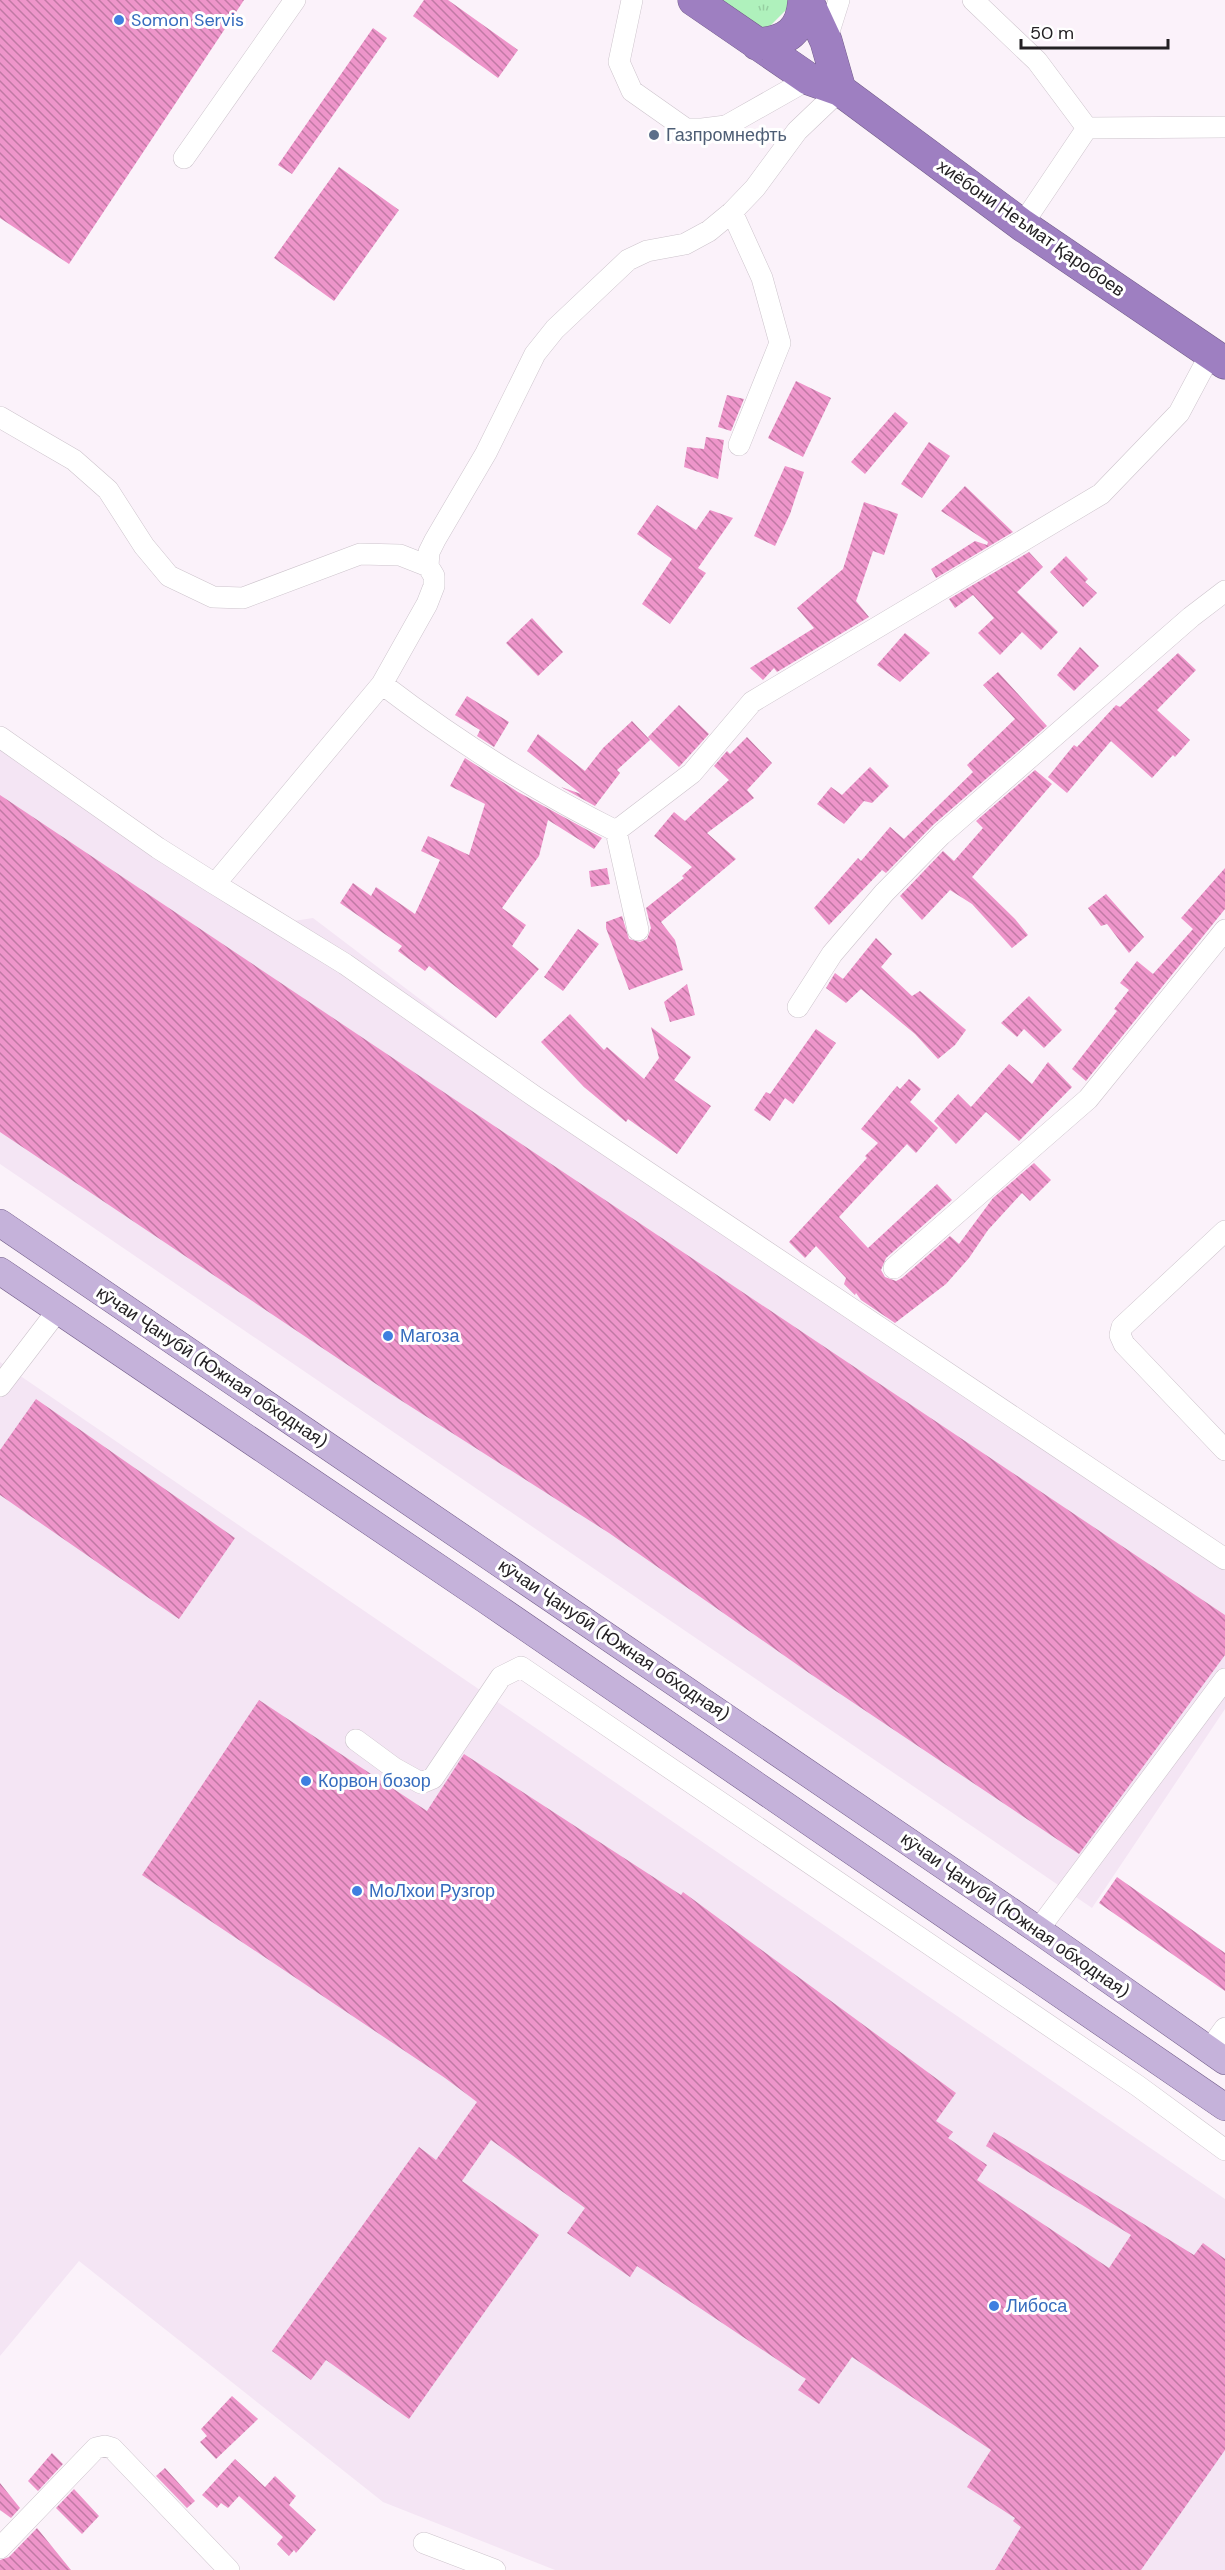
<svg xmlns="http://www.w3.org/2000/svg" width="1225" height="2570" viewBox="0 0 1225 2570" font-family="'DM Sans',sans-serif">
	<defs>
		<pattern id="grass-tufts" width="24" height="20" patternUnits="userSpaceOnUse" patternTransform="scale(1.5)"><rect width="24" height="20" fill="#aff1bc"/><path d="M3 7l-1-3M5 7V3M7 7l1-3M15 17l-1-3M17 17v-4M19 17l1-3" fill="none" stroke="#96cea1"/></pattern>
		<pattern id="building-back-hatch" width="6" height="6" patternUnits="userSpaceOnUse" patternTransform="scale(1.5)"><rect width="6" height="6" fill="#ee95ca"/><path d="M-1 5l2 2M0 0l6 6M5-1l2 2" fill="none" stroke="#c079a4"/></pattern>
	</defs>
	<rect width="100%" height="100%" fill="#fbf2fa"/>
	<!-- built -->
	<path fill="#f4e5f4" d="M 0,747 L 261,926 L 313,918 L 487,1050 L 1225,1566 L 1225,1709 L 1092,1908 L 0,1164 Z
		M 0,1362 L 1225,2199 L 1225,2570 L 555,2570 L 383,2502 L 79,2261 L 0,2356 Z"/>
	<!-- grass -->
	<path fill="url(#grass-tufts)" d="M 715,0 L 789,0 L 789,7 L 771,25 L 760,30 Z"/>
	<!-- building -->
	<path fill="url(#building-back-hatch)" d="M 0,0 L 244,0 L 69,264 L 0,218 Z
		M 424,0 L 448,0 L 518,50 L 498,78 L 413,16 Z
		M 373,28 L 387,38 L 292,174 L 278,165 Z
		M 339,167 L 399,210 L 334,301 L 274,258 Z
		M 796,381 L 831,398 L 803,457 L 768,438 Z
		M 727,395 L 744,399 L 731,431 L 718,427 Z
		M 895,412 L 908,423 L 865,474 L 851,462 Z
		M 706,437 L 724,440 L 718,479 L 684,467 L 687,447 L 704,449 Z
		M 929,442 L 950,456 L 922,498 L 901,484 Z
		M 785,466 L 804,472 L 790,514 L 775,546 L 754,536 Z
		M 965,486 L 1013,532 L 936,578 L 931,569 L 975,541 L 987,545 L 988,542 L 941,511 Z
		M 864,502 L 898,514 L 884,555 L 873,551 L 856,601 L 869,617 L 777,672 L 774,668 L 763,680 L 750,668 L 814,628 L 797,608 L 843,569 Z
		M 657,505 L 696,530 L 710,510 L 733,518 L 698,568 L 706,573 L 670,624 L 642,604 L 672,559 L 637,534 Z
		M 1029,552 L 1043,567 L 1017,592 L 1058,632 L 1041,650 L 1022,632 L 1000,655 L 978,633 L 994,618 L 973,595 L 955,608 L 949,599 Z
		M 1066,556 L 1088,579 L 1085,582 L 1097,593 L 1083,607 L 1050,572 Z
		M 532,618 L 563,652 L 538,676 L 506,643 Z
		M 905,633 L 930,653 L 900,682 L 877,665 Z
		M 1080,647 L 1099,666 L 1074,691 L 1057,675 Z
		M 1178,653 L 1196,670 L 1157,710 L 1190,740 L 1175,757 L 1173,755 L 1152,778 L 1111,741 L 1067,793 L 1048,777 L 1074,745 L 1077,747 L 1116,705 L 1120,707 Z
		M 998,672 L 1047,726 L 933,825 L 886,873 L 882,870 L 829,925 L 814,908 L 858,858 L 861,861 L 890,827 L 904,839 L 973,772 L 967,765 L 1015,719 L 983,685 Z
		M 467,696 L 509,722 L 494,747 L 477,736 L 480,730 L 455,715 Z
		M 679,705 L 709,734 L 679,767 L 648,737 Z
		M 632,721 L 650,740 L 617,770 L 620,773 L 595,806 L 561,787 L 581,794 L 527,751 L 538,734 L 585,771 L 603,748 Z
		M 747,737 L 772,763 L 747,790 L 754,798 L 707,833 L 736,859 L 661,922 L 675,940 L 683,970 L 629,990 L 606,928 L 606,922 L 622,916 L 629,939 L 640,942 L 647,939 L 651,928 L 646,908 L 684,878 L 682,876 L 692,867 L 654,836 L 674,812 L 685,821 L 729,780 L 714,766 L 727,751 L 730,754 Z
		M 465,758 L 518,792 L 602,838 L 594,849 L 548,820 L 539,856 L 502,908 L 526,925 L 512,946 L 539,969 L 496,1018 L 429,966 L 425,971 L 398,951 L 402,946 L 340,903 L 353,883 L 371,896 L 376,887 L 415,914 L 440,860 L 421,851 L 428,836 L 469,855 L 485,804 L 450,786 Z
		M 870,767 L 889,786 L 872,803 L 864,801 L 844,824 L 817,804 L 831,787 L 842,795 Z
		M 1035,770 L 1052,784 L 972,877 L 1015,919 L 1028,935 L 1012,948 L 972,904 L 950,890 L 922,920 L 900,896 L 943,851 L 954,861 L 983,828 L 976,821 Z
		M 0,795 L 1225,1615 L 1225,1655 L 1079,1854 L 809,1673 L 609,1533 L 391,1394 L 0,1132 Z
		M 607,868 L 610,884 L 591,887 L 589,871 Z
		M 1225,868 L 1225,909 L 1086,1081 L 1072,1069 L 1117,1011 L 1114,1009 L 1129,990 L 1120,983 L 1137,961 L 1153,974 L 1193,929 L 1181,918 Z
		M 1106,894 L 1144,937 L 1129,953 L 1107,924 L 1101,926 L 1088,908 Z
		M 578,929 L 599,944 L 563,991 L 544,977 Z
		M 876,938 L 892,954 L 881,967 L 912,996 L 920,991 L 966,1030 L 955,1045 L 938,1059 L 915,1034 L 861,989 L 846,1003 L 826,988 L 835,973 L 843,979 Z
		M 687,984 L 695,1015 L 670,1022 L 664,1002 Z
		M 1029,996 L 1062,1030 L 1044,1048 L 1024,1029 L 1017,1037 L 1001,1023 Z
		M 570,1014 L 604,1050 L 607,1047 L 644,1079 L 659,1058 L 651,1027 L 691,1057 L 674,1080 L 711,1106 L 677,1154 L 628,1119 L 626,1122 L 584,1087 L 541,1042 Z
		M 816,1029 L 836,1043 L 793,1104 L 785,1098 L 770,1121 L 754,1110 L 766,1092 L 770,1094 Z
		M 1048,1062 L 1072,1087 L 1019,1141 L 986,1112 L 956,1144 L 934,1121 L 958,1094 L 971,1107 L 1009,1064 L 1032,1084 Z
		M 909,1079 L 921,1089 L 910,1102 L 938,1128 L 916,1153 L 907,1144 L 839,1217 L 868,1248 L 937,1184 L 952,1200 L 886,1258 L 881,1270 L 885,1277 L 896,1281 L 902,1278 L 950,1236 L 959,1244 L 993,1198 L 1034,1163 L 1051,1180 L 1030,1201 L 1022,1193 L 988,1230 L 969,1258 L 946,1284 L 895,1323 L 861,1300 L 856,1293 L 855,1295 L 844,1284 L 846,1278 L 816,1246 L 805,1258 L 789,1242 L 867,1158 L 865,1156 L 878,1143 L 861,1129 L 897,1086 L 900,1089 Z
		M 36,1399 L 235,1538 L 179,1619 L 0,1495 L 0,1450 Z
		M 259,1700 L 427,1811 L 464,1754 L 681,1895 L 683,1892 L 956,2093 L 936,2121 L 953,2132 L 948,2138 L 987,2165 L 977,2180 L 1109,2268 L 1131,2235 L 986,2146 L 994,2132 L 1194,2255 L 1203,2243 L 1225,2259 L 1225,2450 L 1141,2570 L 995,2570 L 1021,2527 L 1013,2521 L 1015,2518 L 967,2487 L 991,2450 L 852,2357 L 819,2404 L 798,2390 L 806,2379 L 637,2266 L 630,2277 L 567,2233 L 585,2208 L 491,2140 L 462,2181 L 539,2235 L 409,2419 L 326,2360 L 311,2380 L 272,2351 L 419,2147 L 436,2160 L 477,2102 L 445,2078 L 142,1875 Z
		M 1117,1877 L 1225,1953 L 1225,1991 L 1099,1903 Z
		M 232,2396 L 258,2419 L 216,2459 L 200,2442 L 207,2436 L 201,2429 Z
		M 52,2453 L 63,2464 L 38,2491 L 28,2481 Z
		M 235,2459 L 265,2487 L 275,2476 L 296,2496 L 289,2505 L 316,2530 L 296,2553 L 294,2550 L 289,2556 L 277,2544 L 283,2537 L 239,2496 L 228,2508 L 221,2503 L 217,2508 L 202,2495 Z
		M 165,2468 L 195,2501 L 187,2508 L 156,2476 Z
		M 0,2483 L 20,2508 L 11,2518 L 0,2510 Z
		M 74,2489 L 99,2516 L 82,2534 L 56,2508 Z
		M 37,2528 L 71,2570 L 0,2570 L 0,2560 L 9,2557 Z"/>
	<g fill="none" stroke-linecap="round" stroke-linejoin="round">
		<defs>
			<path id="minor" d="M 632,0 L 619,62 L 632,91 L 686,129 L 702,129 L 726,126 L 809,79
				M 973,0 L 1037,61 L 1087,128
				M 826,41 L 839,0
				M 840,90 L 797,131 L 755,188 L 732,212 L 709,231 L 685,244 L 647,251 L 628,260 L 555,329 L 535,354 L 486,453 L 435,540 L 429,552 L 428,566 L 434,576 L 434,586 L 427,604 L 382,684 L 215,884 L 345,964 L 534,1096 L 1225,1559
				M 184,158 L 295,0
				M 732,212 L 762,278 L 780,343 L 739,445
				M 1022,225 L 1087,128 L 1225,127
				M 0,417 L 74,460 L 108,490 L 144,546 L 169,576 L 213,597 L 243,598 L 360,554 L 400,555 L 428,566
				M 382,684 C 454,739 534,790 616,831 L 638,930
				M 0,737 L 158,848 L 215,884
				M 616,831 L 692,773 L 752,702 L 1101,494 L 1179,413 L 1211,353
				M 798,1007 L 832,954 L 884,893 L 941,835 L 1191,617 L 1225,591
				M 1225,1231 L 1122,1327 L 1120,1335 L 1124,1344 L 1225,1450
				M 894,1268 L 1088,1099 L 1225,930
				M 0,1386 L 58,1310
				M 356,1740 L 394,1768 L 421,1783 L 433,1778 L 501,1677 L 521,1667 L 1138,2086 L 1225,2150
				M 1038,1930 L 1225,1679
				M 1209,2050 L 1225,2028
				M 424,2543 L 495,2570
				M 0,2548 L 96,2448 L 105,2446 L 112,2448 L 229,2570"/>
			<path id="major" d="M 0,1223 L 1038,1930 L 1225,2061
				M 0,1271 L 486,1600 L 1225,2107"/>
			<path id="highway" d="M 694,0 L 809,79 L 840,90 L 1022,225 L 1225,363
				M 807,0 L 826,41 L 840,90
				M 757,44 C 787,42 802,31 804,0"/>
		</defs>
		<!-- minor casing -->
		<use href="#minor" stroke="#cdc4cc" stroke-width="22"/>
		<!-- major casing -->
		<use href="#major" stroke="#735e8a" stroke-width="28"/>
		<!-- highway casing -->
		<use href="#highway" stroke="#735e8a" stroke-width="33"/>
		<!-- minor -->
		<use href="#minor" stroke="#fff" stroke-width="21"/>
		<!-- major -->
		<use href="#major" stroke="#c5b2da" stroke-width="27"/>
		<!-- highway -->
		<use href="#highway" stroke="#9e7fc1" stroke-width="32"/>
	</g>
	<!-- markers -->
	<g fill="#3f7fe0" stroke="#fff" stroke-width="2">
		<circle cx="119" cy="20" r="6"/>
		<circle cx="388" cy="1336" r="6"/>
		<circle cx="306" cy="1781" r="6"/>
		<circle cx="357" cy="1891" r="6"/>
		<circle cx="994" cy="2306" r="6"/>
	</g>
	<circle fill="#5c6f8a" stroke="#fff" stroke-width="2" cx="654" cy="135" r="6"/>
	<g text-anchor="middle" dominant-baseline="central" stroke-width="6" stroke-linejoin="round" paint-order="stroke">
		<!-- shop labels -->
		<g font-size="18" fill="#366cbe" stroke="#fff" text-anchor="start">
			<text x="131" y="20">Somon Servis</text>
			<text x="400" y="1336">Магоза</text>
			<text x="318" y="1781">Корвон бозор</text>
			<text x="369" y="1891">МоЛхои Рузгор</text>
			<text x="1006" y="2306">Либоса</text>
		</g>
		<!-- service labels -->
		<g font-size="18" fill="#4e5e75" stroke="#fff" text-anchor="start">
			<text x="666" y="135">Газпромнефть</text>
		</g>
		<!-- street labels -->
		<g font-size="18" fill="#232023" stroke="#fff">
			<text transform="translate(1031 228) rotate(35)">хиёбони Неъмат Қаробоев</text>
			<text transform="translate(212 1367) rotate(34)">кӯчаи Ҷанубӣ (Южная обходная)</text>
			<text transform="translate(614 1640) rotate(34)">кӯчаи Ҷанубӣ (Южная обходная)</text>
			<text transform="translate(1015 1915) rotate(35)">кӯчаи Ҷанубӣ (Южная обходная)</text>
		</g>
	</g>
	<!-- scale -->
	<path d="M1021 39v9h147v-9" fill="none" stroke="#232023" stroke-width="3"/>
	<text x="1030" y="39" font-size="18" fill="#232023" stroke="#ffffff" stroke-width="4.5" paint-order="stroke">50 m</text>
</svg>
